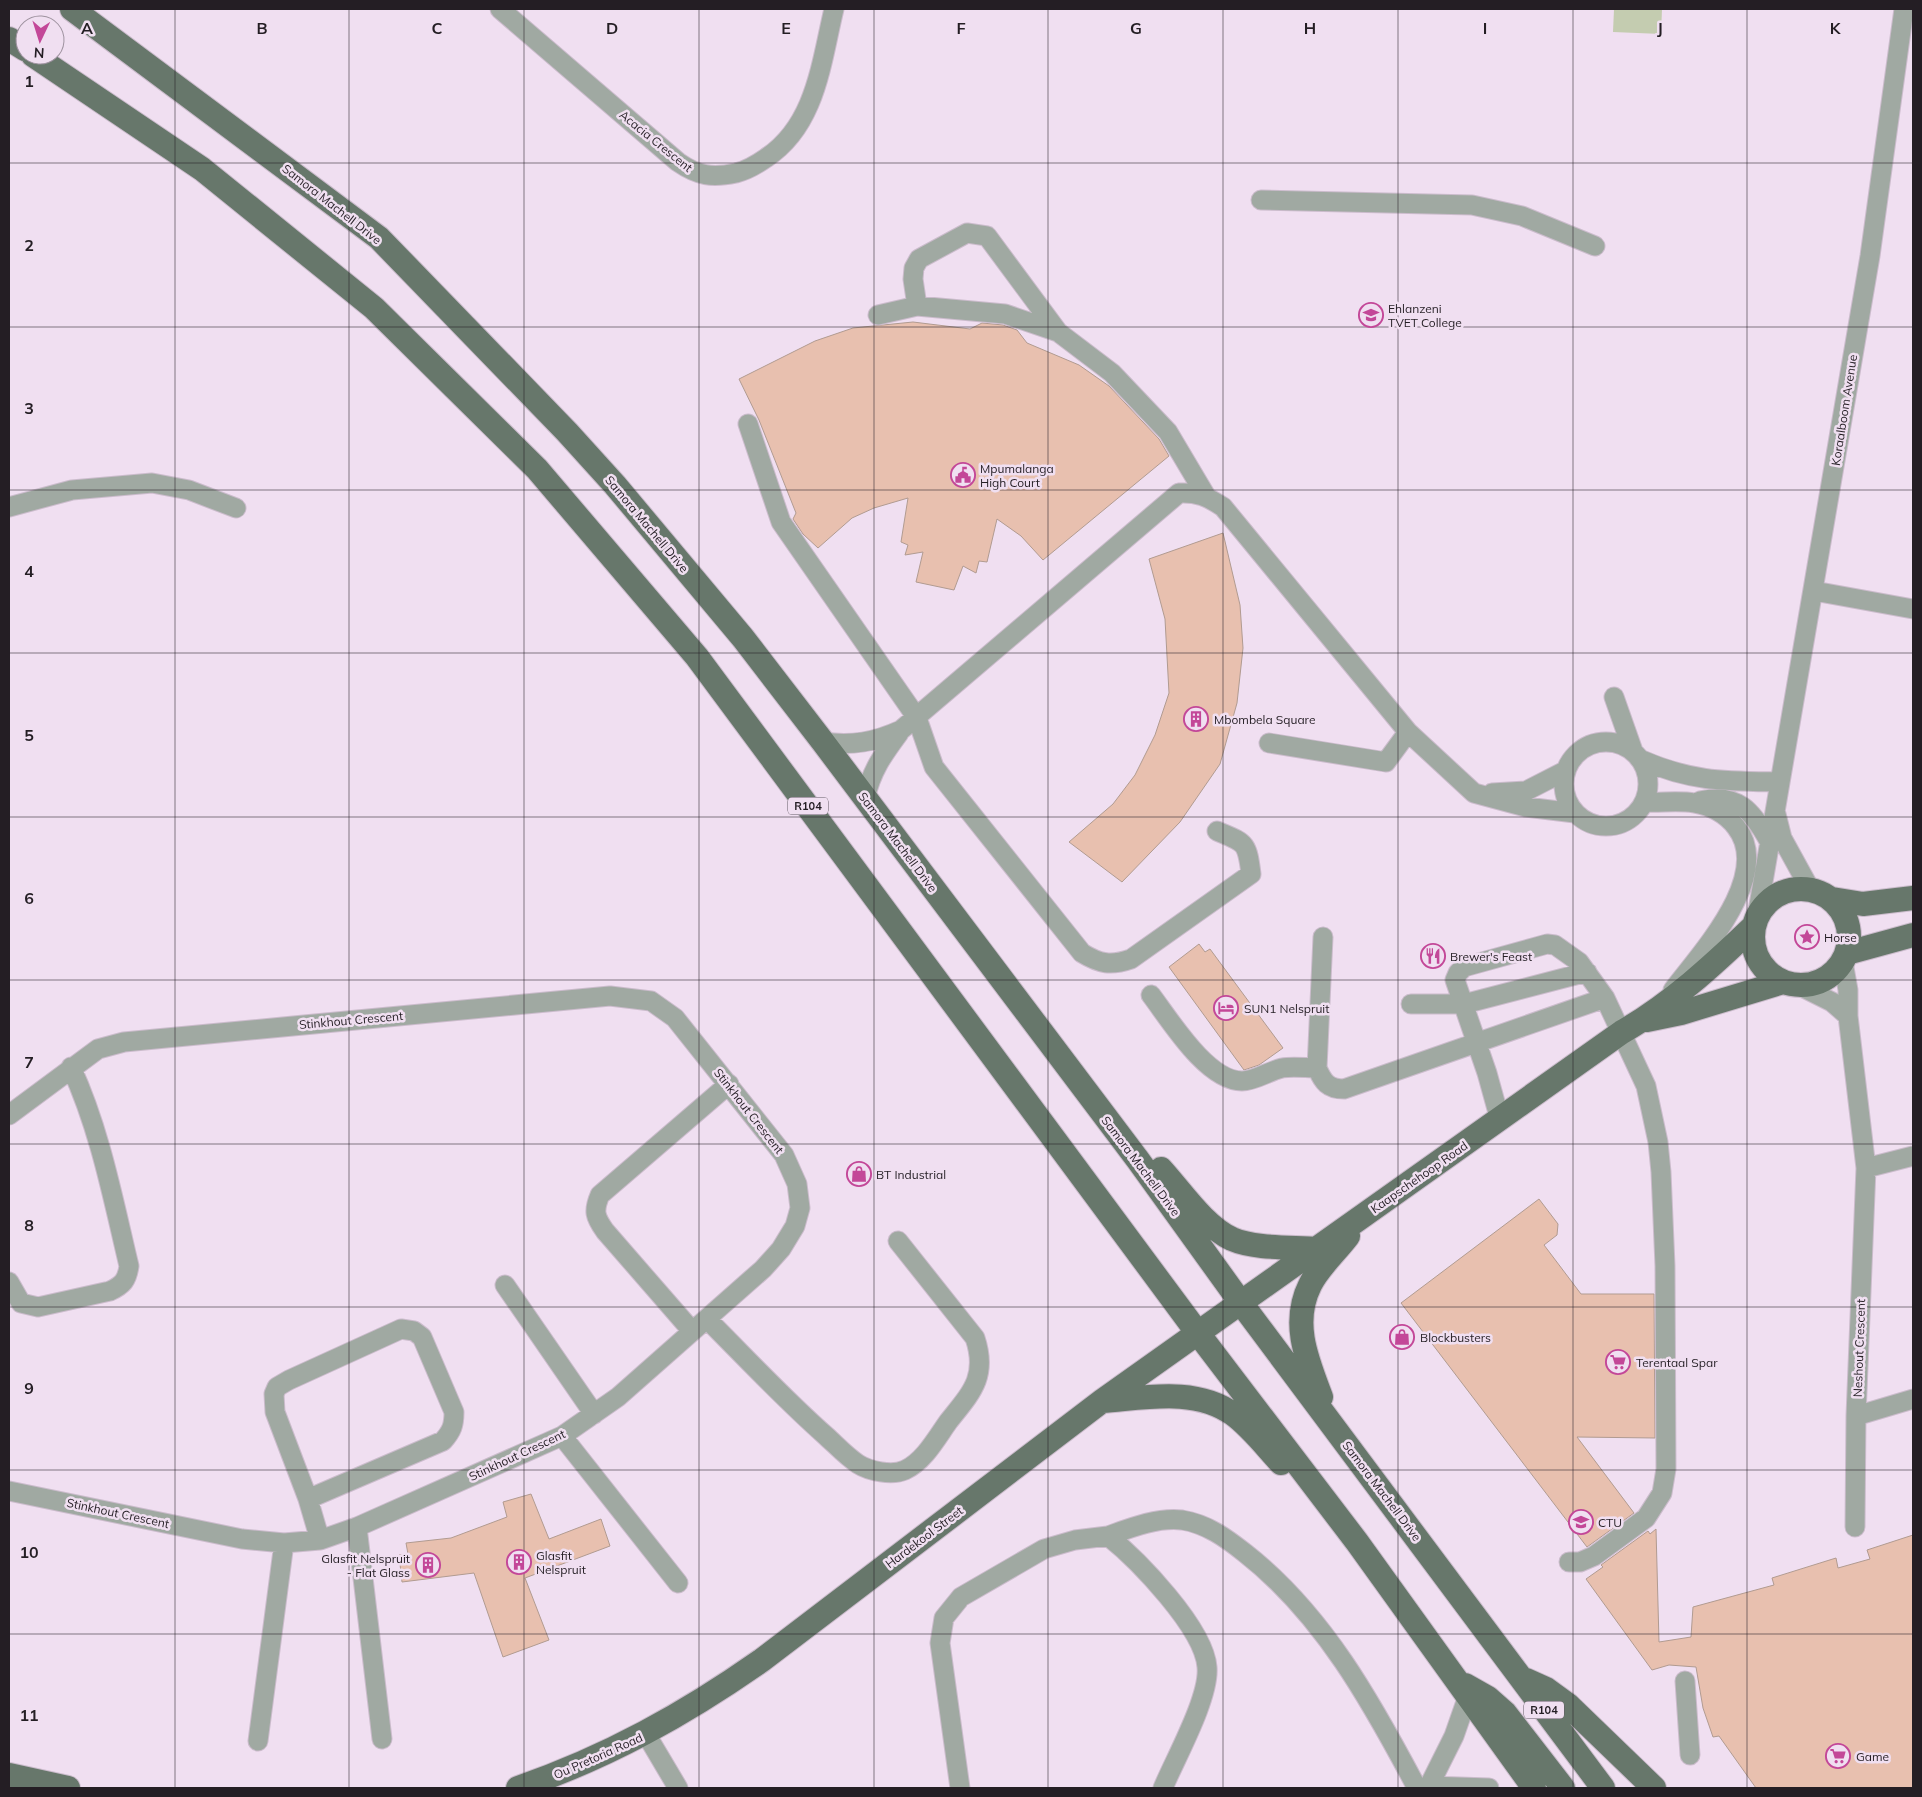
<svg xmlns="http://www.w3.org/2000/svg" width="1922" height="1797" viewBox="0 0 1922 1797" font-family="Mulish,sans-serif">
	<rect width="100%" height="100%" fill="#f0dff1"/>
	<!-- green -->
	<path fill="#c4ccb0" d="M 1614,9 L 1662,9 L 1661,34 L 1613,32 Z"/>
	<!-- building -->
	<path fill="#e8c0af" stroke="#b19b91" d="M 913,322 L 970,329 L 982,323 L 1003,325 L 1017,330 L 1027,343 L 1079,365 L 1109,386 L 1159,439 L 1169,456 L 1043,560 L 1021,536 L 997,519 L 987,562 L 979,561 L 976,573 L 963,566 L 954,590 L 916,582 L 923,552 L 905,555 L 908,545 L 901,542 L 908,498 L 874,508 L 852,518 L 818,548 L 803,534 L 793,519 L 796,513 L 759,420 L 739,379 L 815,341 L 853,328 Z
		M 1223,533 L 1240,605 L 1243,648 L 1237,703 L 1220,764 L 1180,822 L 1122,882 L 1069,842 L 1113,804 L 1135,775 L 1155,735 L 1169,693 L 1165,619 L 1149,559 Z
		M 1199,944 L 1205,952 L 1210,949 L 1283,1048 L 1259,1065 L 1244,1070 L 1169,967 Z
		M 1539,1199 L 1558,1224 L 1557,1235 L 1544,1245 L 1581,1294 L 1654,1294 L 1655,1438 L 1577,1437 L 1634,1513 L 1587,1547 L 1401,1303 Z
		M 531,1494 L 549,1539 L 601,1519 L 610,1546 L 525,1578 L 549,1640 L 503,1657 L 474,1573 L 402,1582 L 399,1555 L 408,1554 L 406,1543 L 451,1538 L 507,1517 L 503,1502 Z
		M 1656,1529 L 1659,1642 L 1691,1637 L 1693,1607 L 1774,1585 L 1772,1578 L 1836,1558 L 1838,1568 L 1870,1559 L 1867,1550 L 1913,1535 L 1913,1788 L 1756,1788 L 1719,1736 L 1713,1737 L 1703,1708 L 1696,1667 L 1669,1665 L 1652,1670 L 1586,1579 L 1603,1567 L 1601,1565 L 1648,1531 L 1650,1534 Z"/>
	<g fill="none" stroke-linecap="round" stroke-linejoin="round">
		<defs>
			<path id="minor" d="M 500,9 L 678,162 C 698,176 712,178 736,173 C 748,170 756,165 766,158 C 816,125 821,63 834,9
				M 1261,200 L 1472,205 L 1522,216 L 1595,246
				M 917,306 L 913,279 L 914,268 L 919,259 L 967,233 L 987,236 L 1058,332
				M 878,315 L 917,306 L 1005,314 L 1058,332 L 1112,373 L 1168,432 L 1206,496
				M 748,424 L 781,522 L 917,718 L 934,767 L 1082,953 C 1100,964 1111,966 1131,959 L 1251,874 C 1247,841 1245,843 1217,831
				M 9,507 L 72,490 L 152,483 L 189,490 L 236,508
				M 1814,591 L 1913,609
				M 1614,697 L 1633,751
				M 1408,732 L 1474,793 L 1526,807 L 1575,813
				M1564 784a42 42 0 1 1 84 0a42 42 0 1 1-84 0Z
				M 823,742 C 852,746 875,742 901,730 L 1179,493 C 1197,492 1208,497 1223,507 L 1408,732 L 1386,762 L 1269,743
				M 1642,760 C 1692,782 1726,781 1780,782
				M 1492,793 L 1526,791 L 1565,771
				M 865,798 C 872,770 882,756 899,733
				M 1700,801 C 1738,792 1753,812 1769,841
				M 1645,802 C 1661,803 1679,800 1694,803 C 1711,806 1726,814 1736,827 C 1774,875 1701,953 1673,990
				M 1776,814 L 1782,838 L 1810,889
				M 1757,917 L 1870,256 L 1904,9
				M 1323,937 L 1317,1068 C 1323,1082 1328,1089 1344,1089 L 1605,998
				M 1843,962 L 1848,990 L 1848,1016 L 1866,1168 L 1856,1416 L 1855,1527
				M 1798,985 L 1832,1002 L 1848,1016
				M 1151,995 C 1170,1020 1207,1081 1242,1081 C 1255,1081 1269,1071 1282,1068 C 1293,1066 1306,1068 1317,1068
				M 1411,1004 L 1464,1004 L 1587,972
				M 9,1115 L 98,1049 L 124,1042 L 610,996 L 651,1001 L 675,1018 L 784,1155 L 797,1184 L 800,1208 L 795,1226 L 781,1249 L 763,1269 L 618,1397 L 562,1436 L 357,1527 L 320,1540 L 284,1543 L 242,1539 L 9,1491
				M 1500,1120 L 1487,1073 L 1455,980 L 1458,973 L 1464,967 L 1547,944 L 1555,945 L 1579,962 L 1605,998 L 1646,1086 L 1658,1142 L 1661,1172 L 1665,1266 L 1666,1469 L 1662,1493 L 1646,1518 L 1594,1556 L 1580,1562 L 1569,1562
				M 1866,1168 L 1913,1156
				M 9,1282 L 21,1303 L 38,1307 L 110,1291 C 123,1285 127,1280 129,1266 C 113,1199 100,1130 71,1067
				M 505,1285 L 594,1414
				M 707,1319 C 746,1358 784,1399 826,1436 C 836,1445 846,1456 858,1464 C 869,1471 892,1476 905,1470 C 924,1461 936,1439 948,1422 C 971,1393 988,1377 975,1338 L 898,1241
				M 692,1331 L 605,1231 C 595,1217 593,1211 600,1195 L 729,1084
				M 1856,1416 L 1913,1399
				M 562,1436 L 678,1583
				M 308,1499 L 443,1441 C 452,1431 454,1425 454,1412 L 422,1337 L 414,1331 L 401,1329 L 289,1380 L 277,1387 L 274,1394 L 275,1412 L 308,1499 L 320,1540
				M 357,1527 L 382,1739
				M 1108,1536 C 1130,1528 1158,1517 1182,1520 C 1207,1524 1226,1538 1245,1553 C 1323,1614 1372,1703 1417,1788
				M 1685,1681 L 1690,1755
				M 646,1734 L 678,1788
				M 258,1741 L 284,1543
				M 1429,1786 L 1489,1788
				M 960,1788 L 940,1643 L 944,1618 L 961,1597 L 1044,1549 L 1075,1540 L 1108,1536 C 1138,1560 1204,1628 1207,1667 C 1210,1697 1175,1759 1163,1788
				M 1428,1788 L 1454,1736 L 1468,1696"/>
			<path id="major" d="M 72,9 L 379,238 L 567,432 L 615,485 L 743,638 L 823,742 L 1138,1160 L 1241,1303 L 1603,1788
				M 9,39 L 25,49
				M 33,55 L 202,169 L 374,308 L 537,469 L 697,657 L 1197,1332 L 1357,1542 L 1534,1788
				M1753 937a48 48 0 1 1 96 0a48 48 0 1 1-96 0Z
				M 1832,899 L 1863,904 L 1913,898
				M 1847,953 L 1913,935
				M 1647,1020 L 1681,1013 L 1783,982
				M 1161,1169 C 1182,1192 1204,1226 1232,1239 C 1255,1249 1292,1247 1317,1249
				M 1321,1397 C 1307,1360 1291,1323 1310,1285 C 1318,1268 1336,1252 1348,1236
				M 1102,1401 C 1145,1398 1195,1387 1233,1414 C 1251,1427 1266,1447 1281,1463
				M 1526,1680 L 1546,1689 L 1568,1705 L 1654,1788
				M 1465,1685 L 1488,1698 L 1505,1713 L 1563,1788
				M 9,1775 L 68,1788
				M 518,1788 C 608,1757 685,1714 762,1660 L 1102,1401 L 1622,1032 C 1671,1004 1713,965 1754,926"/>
		</defs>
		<!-- minor casing -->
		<use href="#minor" stroke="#cbbccc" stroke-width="21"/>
		<!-- major casing -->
		<use href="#major" stroke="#cbbccc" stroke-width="26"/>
		<!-- minor -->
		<use href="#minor" stroke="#a0a9a2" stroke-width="19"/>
		<!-- major -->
		<use href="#major" stroke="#67776b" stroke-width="24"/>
	</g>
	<!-- grid -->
	<path fill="none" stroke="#241e24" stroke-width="1" stroke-opacity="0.55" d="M 175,9 L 175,1788M 349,9 L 349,1788M 524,9 L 524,1788M 699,9 L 699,1788M 874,9 L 874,1788M 1048,9 L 1048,1788M 1223,9 L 1223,1788M 1398,9 L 1398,1788M 1573,9 L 1573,1788M 1747,9 L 1747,1788M 9,163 L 1913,163M 9,327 L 1913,327M 9,490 L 1913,490M 9,653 L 1913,653M 9,817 L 1913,817M 9,980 L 1913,980M 9,1144 L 1913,1144M 9,1307 L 1913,1307M 9,1470 L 1913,1470M 9,1634 L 1913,1634"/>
	<!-- icons -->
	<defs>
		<symbol id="university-ring" viewBox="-11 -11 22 22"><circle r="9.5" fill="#f0dff1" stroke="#c34798" stroke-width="1.5"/><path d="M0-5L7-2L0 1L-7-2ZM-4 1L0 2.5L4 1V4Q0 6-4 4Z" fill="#c34798"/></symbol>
		<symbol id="civic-ring" viewBox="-11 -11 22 22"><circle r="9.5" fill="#f0dff1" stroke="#c34798" stroke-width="1.5"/><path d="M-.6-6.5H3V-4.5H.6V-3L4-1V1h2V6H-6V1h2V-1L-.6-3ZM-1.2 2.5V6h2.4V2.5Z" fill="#c34798"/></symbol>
		<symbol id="building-ring" viewBox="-11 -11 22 22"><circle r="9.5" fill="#f0dff1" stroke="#c34798" stroke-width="1.5"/><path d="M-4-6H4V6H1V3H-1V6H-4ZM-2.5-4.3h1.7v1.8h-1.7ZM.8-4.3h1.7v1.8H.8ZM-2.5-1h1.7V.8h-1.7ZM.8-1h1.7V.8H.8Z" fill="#c34798"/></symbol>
		<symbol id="sight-ring" viewBox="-11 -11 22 22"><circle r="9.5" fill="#f0dff1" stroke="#c34798" stroke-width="1.5"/><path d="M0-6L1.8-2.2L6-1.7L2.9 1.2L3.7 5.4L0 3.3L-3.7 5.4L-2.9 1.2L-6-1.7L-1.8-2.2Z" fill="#c34798"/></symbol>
		<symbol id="restaurant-ring" viewBox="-11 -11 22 22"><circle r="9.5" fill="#f0dff1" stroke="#c34798" stroke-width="1.5"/><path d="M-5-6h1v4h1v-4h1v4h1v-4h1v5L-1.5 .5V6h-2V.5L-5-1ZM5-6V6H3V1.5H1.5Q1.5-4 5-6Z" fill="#c34798"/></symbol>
		<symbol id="hotel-ring" viewBox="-11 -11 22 22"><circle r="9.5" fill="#f0dff1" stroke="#c34798" stroke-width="1.5"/><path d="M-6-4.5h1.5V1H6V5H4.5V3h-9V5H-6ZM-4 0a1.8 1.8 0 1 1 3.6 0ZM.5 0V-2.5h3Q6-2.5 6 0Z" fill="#c34798"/></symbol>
		<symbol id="shop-ring" viewBox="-11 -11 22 22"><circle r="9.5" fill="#f0dff1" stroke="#c34798" stroke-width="1.5"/><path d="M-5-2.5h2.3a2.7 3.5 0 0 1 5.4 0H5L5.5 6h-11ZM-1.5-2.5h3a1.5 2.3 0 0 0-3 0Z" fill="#c34798"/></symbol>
		<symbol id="supermarket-ring" viewBox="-11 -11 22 22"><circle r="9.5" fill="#f0dff1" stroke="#c34798" stroke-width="1.5"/><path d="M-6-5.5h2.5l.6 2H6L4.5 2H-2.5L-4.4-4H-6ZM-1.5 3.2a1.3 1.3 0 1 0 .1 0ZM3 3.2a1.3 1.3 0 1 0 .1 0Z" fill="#c34798"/></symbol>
	</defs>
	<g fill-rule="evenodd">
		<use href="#university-ring" x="1357" y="301" width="28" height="28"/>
		<use href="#civic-ring" x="949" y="461" width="28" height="28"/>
		<use href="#building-ring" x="1182" y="705" width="28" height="28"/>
		<use href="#sight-ring" x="1793" y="923" width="28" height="28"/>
		<use href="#restaurant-ring" x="1419" y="942" width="28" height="28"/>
		<use href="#hotel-ring" x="1212" y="994" width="28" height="28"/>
		<use href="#shop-ring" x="845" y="1160" width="28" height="28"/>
		<use href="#shop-ring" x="1388" y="1323" width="28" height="28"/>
		<use href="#supermarket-ring" x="1604" y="1348" width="28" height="28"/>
		<use href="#university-ring" x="1567" y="1508" width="28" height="28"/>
		<use href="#building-ring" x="505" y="1548" width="28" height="28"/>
		<use href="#building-ring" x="414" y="1551" width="28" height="28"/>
		<use href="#supermarket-ring" x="1824" y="1742" width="28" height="28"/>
	</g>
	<g text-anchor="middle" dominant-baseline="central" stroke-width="5" stroke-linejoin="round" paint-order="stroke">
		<!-- shield labels -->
		<g fill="#f0dff1" stroke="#615862" stroke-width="1">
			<rect x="788" y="797.5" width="40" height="17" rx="4"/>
			<rect x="1524" y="1701.5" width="40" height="17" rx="4"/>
		</g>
		<g font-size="11" font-weight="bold" fill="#241e24">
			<text x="808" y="806">R104</text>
			<text x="1544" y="1710">R104</text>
		</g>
		<!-- street labels -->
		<g font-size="12" fill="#241e24" stroke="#f0dff1">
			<text transform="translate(656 141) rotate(39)">Acacia Crescent</text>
			<text transform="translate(332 204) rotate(38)">Samora Machell Drive</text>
			<text transform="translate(1844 410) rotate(-81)">Koraalboom Avenue</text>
			<text transform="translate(647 524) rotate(50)">Samora Machell Drive</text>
			<text transform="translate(898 842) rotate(53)">Samora Machell Drive</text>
			<text transform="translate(351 1020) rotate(-5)">Stinkhout Crescent</text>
			<text transform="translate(749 1111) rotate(52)">Stinkhout Crescent</text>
			<text transform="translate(1141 1166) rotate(53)">Samora Machell Drive</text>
			<text transform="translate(1419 1177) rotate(-35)">Kaapschehoop Road</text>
			<text transform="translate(1859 1348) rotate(-88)">Neshout Crescent</text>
			<text transform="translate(517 1455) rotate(-25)">Stinkhout Crescent</text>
			<text transform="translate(1382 1491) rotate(53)">Samora Machell Drive</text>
			<text transform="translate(118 1513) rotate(12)">Stinkhout Crescent</text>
			<text transform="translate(924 1537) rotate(-37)">Hardekool Street</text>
			<text transform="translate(598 1756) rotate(-24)">Ou Pretoria Road</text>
		</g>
		<!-- poi labels -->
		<g font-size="12" fill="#241e24" stroke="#f0dff1" text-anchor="start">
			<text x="1388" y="308">Ehlanzeni<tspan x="1388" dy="14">TVET College</tspan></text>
			<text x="980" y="468">Mpumalanga<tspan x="980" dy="14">High Court</tspan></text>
			<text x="1214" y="719">Mbombela Square</text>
			<text x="1824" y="937">Horse</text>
			<text x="1450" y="956">Brewer's Feast</text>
			<text x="1244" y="1008">SUN1 Nelspruit</text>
			<text x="876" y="1174">BT Industrial</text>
			<text x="1420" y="1337">Blockbusters</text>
			<text x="1636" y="1362">Terentaal Spar</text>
			<text x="1598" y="1522">CTU</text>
			<text x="536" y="1555">Glasfit<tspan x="536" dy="14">Nelspruit</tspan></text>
			<text x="410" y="1558" text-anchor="end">Glasfit Nelspruit<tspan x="410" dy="14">- Flat Glass</tspan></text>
			<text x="1856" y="1756">Game</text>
		</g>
	</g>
	<g font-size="16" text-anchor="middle" font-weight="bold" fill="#241e24" stroke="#f0dff1" stroke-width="5" stroke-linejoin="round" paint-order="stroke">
		<text x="87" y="34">A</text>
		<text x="262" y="34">B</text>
		<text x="437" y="34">C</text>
		<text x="612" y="34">D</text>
		<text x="786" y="34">E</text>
		<text x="961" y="34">F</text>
		<text x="1136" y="34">G</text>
		<text x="1310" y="34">H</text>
		<text x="1485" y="34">I</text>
		<text x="1660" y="34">J</text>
		<text x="1835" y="34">K</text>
		<text x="29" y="87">1</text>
		<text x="29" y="251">2</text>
		<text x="29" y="414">3</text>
		<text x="29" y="577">4</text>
		<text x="29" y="741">5</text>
		<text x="29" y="904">6</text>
		<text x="29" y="1068">7</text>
		<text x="29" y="1231">8</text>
		<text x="29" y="1394">9</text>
		<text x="29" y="1558">10</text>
		<text x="29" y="1721">11</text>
	</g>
	<!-- border -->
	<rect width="1922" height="1797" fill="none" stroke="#241e24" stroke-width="20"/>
	<!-- north arrow -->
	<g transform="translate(40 40) rotate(184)"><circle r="24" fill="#f0dff1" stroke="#9e929f"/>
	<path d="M0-4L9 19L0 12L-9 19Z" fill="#c34798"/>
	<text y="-8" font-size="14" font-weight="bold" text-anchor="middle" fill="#241e24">N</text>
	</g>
</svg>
